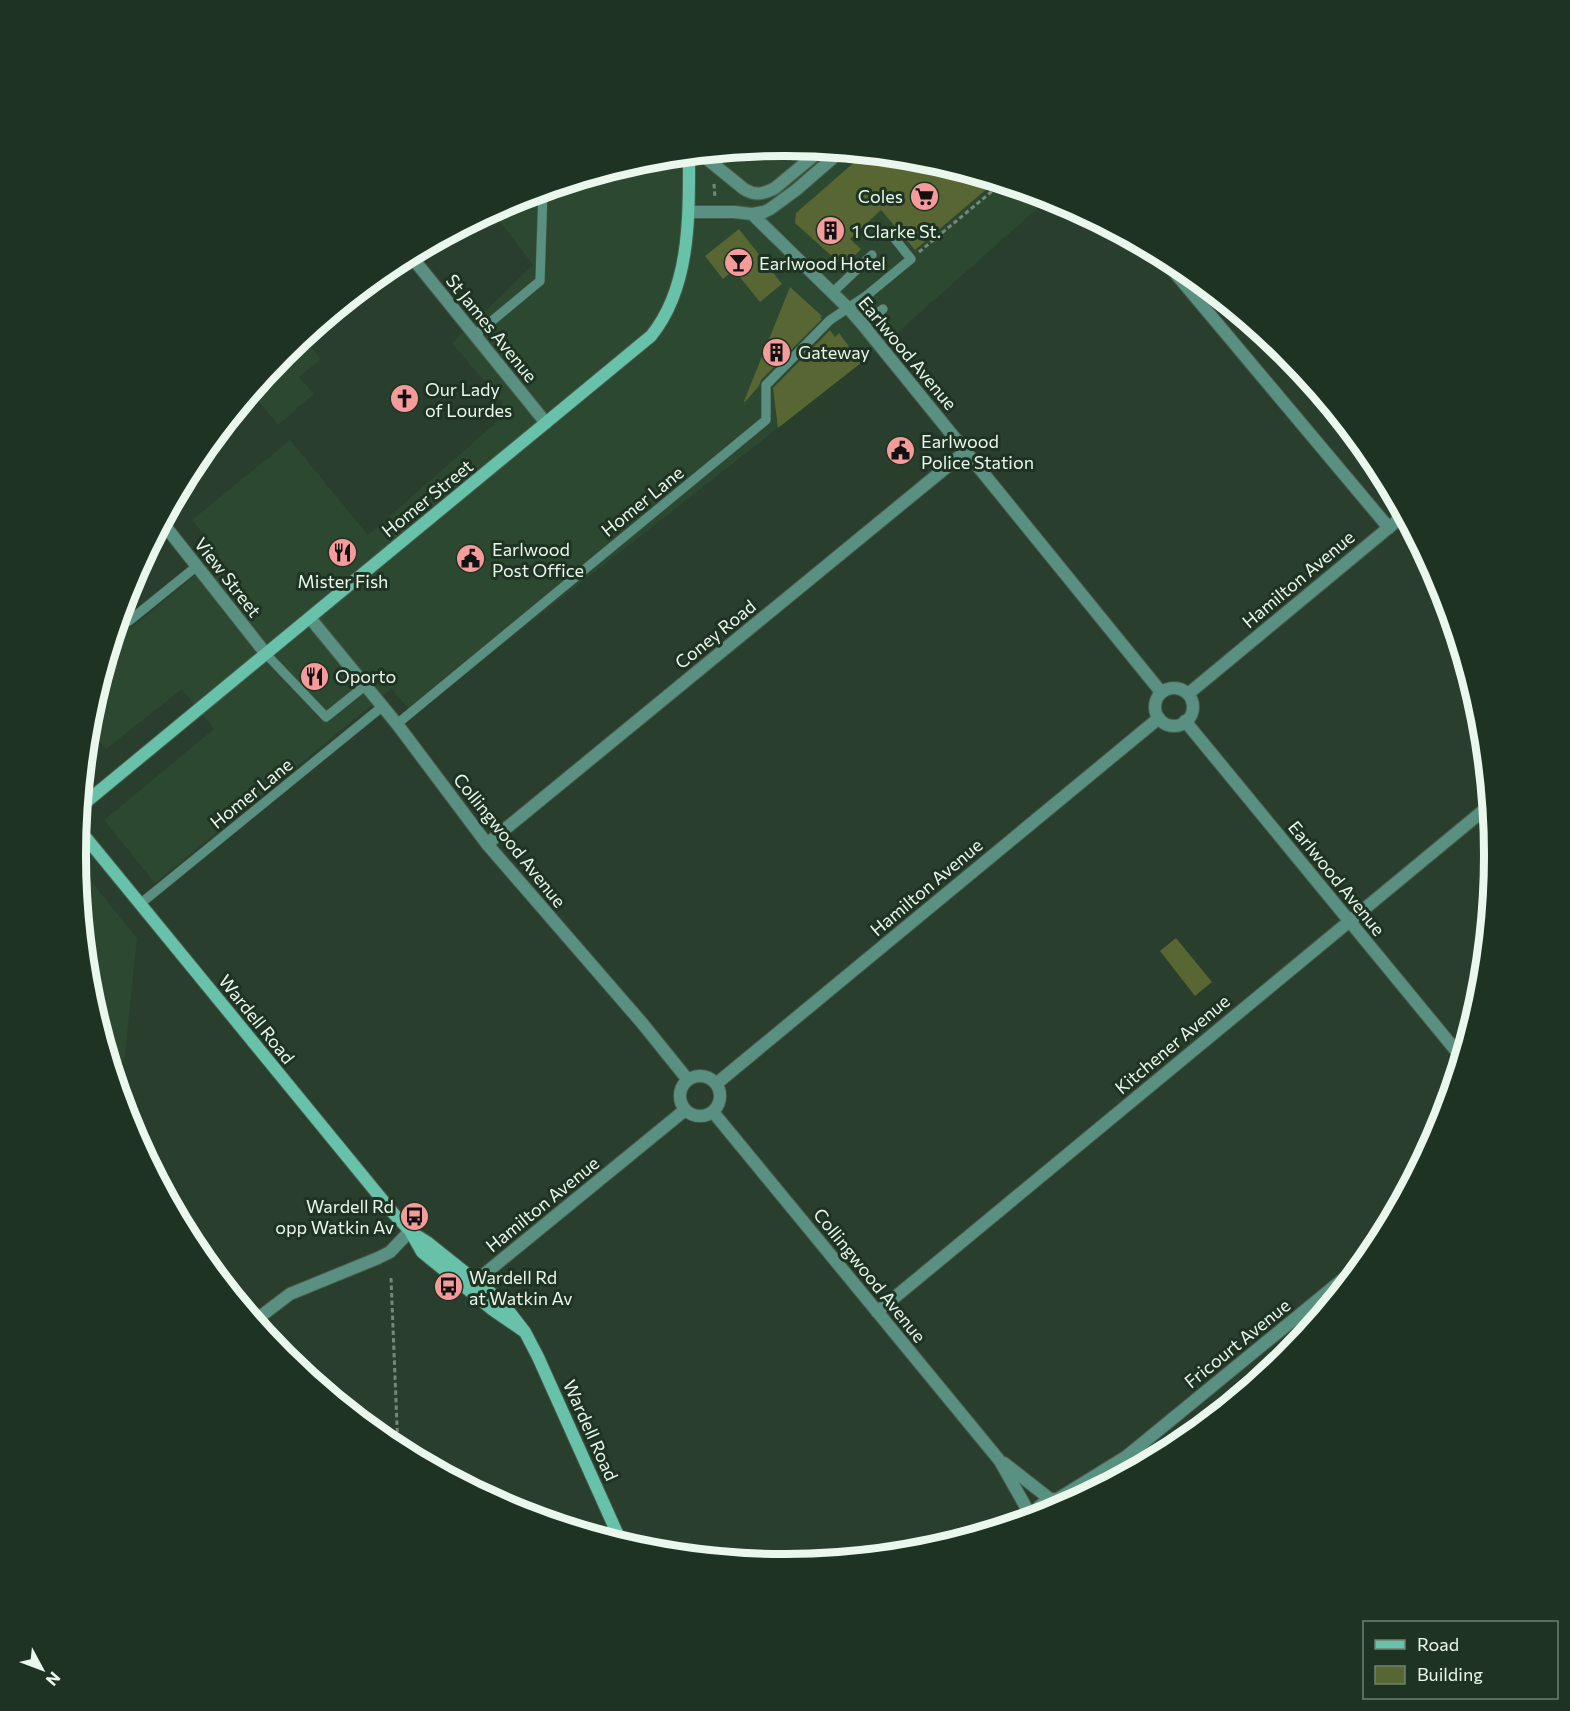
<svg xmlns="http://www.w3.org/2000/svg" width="1570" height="1711" viewBox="0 0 1570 1711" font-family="Commissioner,sans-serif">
	<rect width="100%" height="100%" fill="#293e2c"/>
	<!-- built -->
	<path fill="#2d4831" d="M 785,146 L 924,159 L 1050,197 L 886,343 L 414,714 L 391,689 L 155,883 L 104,820 L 214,729 L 182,689 L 106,749 L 88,726 L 89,717 L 120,613 L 132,627 L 220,555 L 192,520 L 290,440 L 368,535 L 500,419 L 502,402 L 452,343 L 533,265 L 492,211 L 514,199 L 647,159 Z
		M 356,293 L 357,295 L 304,338 L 321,359 L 299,377 L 314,394 L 278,425 L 251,392 L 283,353 Z
		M 76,863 L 137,938 L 125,1055 L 116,1084 L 89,994 Z"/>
	<!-- building -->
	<path fill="#576632" d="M 865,153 L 924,159 L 996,181 L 915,250 L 881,210 L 850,239 L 861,249 L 844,267 L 795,223 L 796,213 Z
		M 739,229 L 782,284 L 760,302 L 734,270 L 723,279 L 705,256 Z
		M 790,287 L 822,316 L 820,318 L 822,319 L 761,380 L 759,386 L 745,402 L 744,401 Z
		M 830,330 L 835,337 L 839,333 L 861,363 L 778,428 L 773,388 Z
		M 1176,938 L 1212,982 L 1195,996 L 1160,951 Z"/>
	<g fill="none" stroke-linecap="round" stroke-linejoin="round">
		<defs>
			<path id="lane" d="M 832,293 L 872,255
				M 863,325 L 883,309
				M 475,335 L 540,281 L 543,190
				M 129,621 L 197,566
				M 266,654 L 326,717 L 366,685
				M 397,724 L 766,420 L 766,385 L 830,320 L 866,296 L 911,259 L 895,239
				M 140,904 L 383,706"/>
			<path id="street" d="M 701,154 L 744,189 C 755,196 764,194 775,188 L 822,149
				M 689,212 L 734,212 L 752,214 L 764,212 L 770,209 L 796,190 L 841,151
				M 752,214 L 849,309 L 863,325 L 1161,692
				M 410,255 L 546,423
				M 1160,255 L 1389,528
				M 162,522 L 266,654
				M 310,618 L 397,724 L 487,844 L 642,1023 L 688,1080
				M1155 707a19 19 0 1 1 38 0a19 19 0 1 1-38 0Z
				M 1188,694 L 1404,515
				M 1185,721 L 1462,1058
				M 487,844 L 965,452
				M680 1096a20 20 0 1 1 40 0a20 20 0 1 1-40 0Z
				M 716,1084 L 1159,718
				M 713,1112 L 1000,1461 L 1032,1518
				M 477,1280 L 685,1110
				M 877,1312 L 1490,805
				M 253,1322 L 290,1294 L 378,1258 L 390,1252 L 410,1231
				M 1004,1463 L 1050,1499
				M 1103,1487 L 1121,1464
				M 1059,1498 L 1127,1456 L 1370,1257
				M 1031,1519 C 1039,1500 1055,1494 1073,1503"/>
			<path id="secondary" d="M 80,807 L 651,336 C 691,287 689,215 689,155
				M 78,828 L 394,1214 L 410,1231 L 422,1252 L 493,1310 L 525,1332
				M 411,1232 L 427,1242 L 501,1301 L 525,1332 L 538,1357 L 622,1544"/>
		</defs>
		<!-- lane casing -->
		<use href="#lane" stroke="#485c4b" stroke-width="10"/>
		<!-- street casing -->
		<use href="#street" stroke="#485c4b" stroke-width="14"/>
		<!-- secondary casing -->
		<use href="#secondary" stroke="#485c4b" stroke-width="14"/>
		<!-- path -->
		<path stroke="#768778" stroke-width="3" stroke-dasharray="4.5 3" stroke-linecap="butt" d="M 714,184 L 715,198
			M 919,252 L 1002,183
			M 391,1278 L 398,1450"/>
		<!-- lane -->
		<use href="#lane" stroke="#5a9081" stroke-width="9"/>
		<!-- street -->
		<use href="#street" stroke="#5a9081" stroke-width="12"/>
		<!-- secondary -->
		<use href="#secondary" stroke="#68c2aa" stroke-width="12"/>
	</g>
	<!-- icons -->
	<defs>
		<symbol id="supermarket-disc" viewBox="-11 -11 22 22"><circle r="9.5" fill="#f59b9c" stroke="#1f3322"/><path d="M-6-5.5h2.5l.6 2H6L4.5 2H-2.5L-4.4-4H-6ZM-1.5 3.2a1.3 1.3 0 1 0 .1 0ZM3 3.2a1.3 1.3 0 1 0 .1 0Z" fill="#111"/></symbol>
		<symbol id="building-disc" viewBox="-11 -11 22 22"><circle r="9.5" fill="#f59b9c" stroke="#1f3322"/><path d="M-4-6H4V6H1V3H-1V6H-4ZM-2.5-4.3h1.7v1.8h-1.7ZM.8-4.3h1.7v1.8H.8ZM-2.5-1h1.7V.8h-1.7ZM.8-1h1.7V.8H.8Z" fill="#111"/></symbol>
		<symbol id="bar-disc" viewBox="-11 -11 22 22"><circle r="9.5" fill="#f59b9c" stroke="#1f3322"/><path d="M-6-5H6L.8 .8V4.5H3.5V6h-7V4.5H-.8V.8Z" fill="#111"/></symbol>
		<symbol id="church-disc" viewBox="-11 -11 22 22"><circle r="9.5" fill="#f59b9c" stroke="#1f3322"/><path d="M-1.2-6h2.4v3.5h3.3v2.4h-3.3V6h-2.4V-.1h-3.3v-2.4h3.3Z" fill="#111"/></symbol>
		<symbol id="civic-disc" viewBox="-11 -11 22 22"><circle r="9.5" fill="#f59b9c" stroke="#1f3322"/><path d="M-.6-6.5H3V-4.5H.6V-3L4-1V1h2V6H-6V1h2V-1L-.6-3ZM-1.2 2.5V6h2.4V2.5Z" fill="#111"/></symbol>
		<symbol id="restaurant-disc" viewBox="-11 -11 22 22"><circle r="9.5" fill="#f59b9c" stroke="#1f3322"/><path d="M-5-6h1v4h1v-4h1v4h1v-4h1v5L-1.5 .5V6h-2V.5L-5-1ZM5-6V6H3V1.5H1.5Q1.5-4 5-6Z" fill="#111"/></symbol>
		<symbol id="bus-disc" viewBox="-11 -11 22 22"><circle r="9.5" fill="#f59b9c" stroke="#1f3322"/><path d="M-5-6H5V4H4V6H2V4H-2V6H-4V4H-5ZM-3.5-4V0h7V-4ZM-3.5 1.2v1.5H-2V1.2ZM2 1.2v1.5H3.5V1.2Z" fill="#111"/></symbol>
	</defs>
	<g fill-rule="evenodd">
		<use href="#supermarket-disc" x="908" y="180" width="33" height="33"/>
		<use href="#building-disc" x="814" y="214" width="33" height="33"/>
		<use href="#bar-disc" x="722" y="246" width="33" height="33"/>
		<use href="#building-disc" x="760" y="336" width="33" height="33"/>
		<use href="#church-disc" x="388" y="382" width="33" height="33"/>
		<use href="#civic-disc" x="884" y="434" width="33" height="33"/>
		<use href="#restaurant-disc" x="326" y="536" width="33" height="33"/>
		<use href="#civic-disc" x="454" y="542" width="33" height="33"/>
		<use href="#restaurant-disc" x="298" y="660" width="33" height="33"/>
		<use href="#bus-disc" x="398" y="1200" width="33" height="33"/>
		<use href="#bus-disc" x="432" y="1270" width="33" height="33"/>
	</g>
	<g text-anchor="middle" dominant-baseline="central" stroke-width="6" stroke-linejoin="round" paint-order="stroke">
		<!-- poi labels -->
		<g font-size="18" fill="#eaf7ec" stroke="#1f3322" text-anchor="start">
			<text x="903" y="196" text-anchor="end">Coles</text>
			<text x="852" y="231">1 Clarke St.</text>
			<text x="759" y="263">Earlwood Hotel</text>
			<text x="798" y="352">Gateway</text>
			<text x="425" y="389">Our Lady<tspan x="425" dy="21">of Lourdes</tspan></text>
			<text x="921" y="441">Earlwood<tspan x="921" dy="21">Police Station</tspan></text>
			<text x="492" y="549">Earlwood<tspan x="492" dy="21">Post Office</tspan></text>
			<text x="343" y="581" text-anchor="middle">Mister Fish</text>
			<text x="335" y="676">Oporto</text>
			<text x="394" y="1206" text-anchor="end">Wardell Rd<tspan x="394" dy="21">opp Watkin Av</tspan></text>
			<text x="469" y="1277">Wardell Rd<tspan x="469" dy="21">at Watkin Av</tspan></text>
		</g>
		<!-- street labels -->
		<g font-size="18" fill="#eaf7ec" stroke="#1f3322">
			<text transform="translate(492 328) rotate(51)">St James Avenue</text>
			<text transform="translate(908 353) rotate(50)">Earlwood Avenue</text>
			<text transform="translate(427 498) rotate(-39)">Homer Street</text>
			<text transform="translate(642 501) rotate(-39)">Homer Lane</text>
			<text transform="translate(228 577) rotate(52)">View Street</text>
			<text transform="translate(1298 579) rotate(-40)">Hamilton Avenue</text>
			<text transform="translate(715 634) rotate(-39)">Coney Road</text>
			<text transform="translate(251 793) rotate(-39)">Homer Lane</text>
			<text transform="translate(510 840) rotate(51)">Collingwood Avenue</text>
			<text transform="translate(1337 878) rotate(51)">Earlwood Avenue</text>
			<text transform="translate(926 887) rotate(-40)">Hamilton Avenue</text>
			<text transform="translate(257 1019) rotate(51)">Wardell Road</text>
			<text transform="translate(1172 1044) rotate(-40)">Kitchener Avenue</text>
			<text transform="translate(542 1204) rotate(-39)">Hamilton Avenue</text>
			<text transform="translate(870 1275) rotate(51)">Collingwood Avenue</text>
			<text transform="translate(1237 1343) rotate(-39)">Fricourt Avenue</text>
			<text transform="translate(591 1430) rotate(66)">Wardell Road</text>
		</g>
	</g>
	<!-- crop -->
	<path d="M0 0H1570V1711H0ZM86 855a699 699 0 1 1 1398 0a699 699 0 1 1-1398 0Z" fill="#1f3322" fill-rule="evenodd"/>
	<path fill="none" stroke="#eaf7ec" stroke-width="8" d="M86 855a699 699 0 1 1 1398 0a699 699 0 1 1-1398 0Z"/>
	<!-- legend -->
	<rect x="1363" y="1621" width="195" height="78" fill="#1f3322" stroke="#708173" stroke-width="1.5"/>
	<rect x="1375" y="1640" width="30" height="9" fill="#68c2aa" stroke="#708173" stroke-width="1.5"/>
	<text x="1417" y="1651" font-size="18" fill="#eaf7ec">Road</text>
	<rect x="1375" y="1666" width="30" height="18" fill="#576632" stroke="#708173" stroke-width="1.5"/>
	<text x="1417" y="1681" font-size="18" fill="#eaf7ec">Building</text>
	<!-- north arrow -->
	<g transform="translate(42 1669) rotate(131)" stroke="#1f3322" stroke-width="4.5" paint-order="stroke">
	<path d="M0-4.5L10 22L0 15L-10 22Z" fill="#eaf7ec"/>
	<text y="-9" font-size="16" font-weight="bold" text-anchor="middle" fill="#eaf7ec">N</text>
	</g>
</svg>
